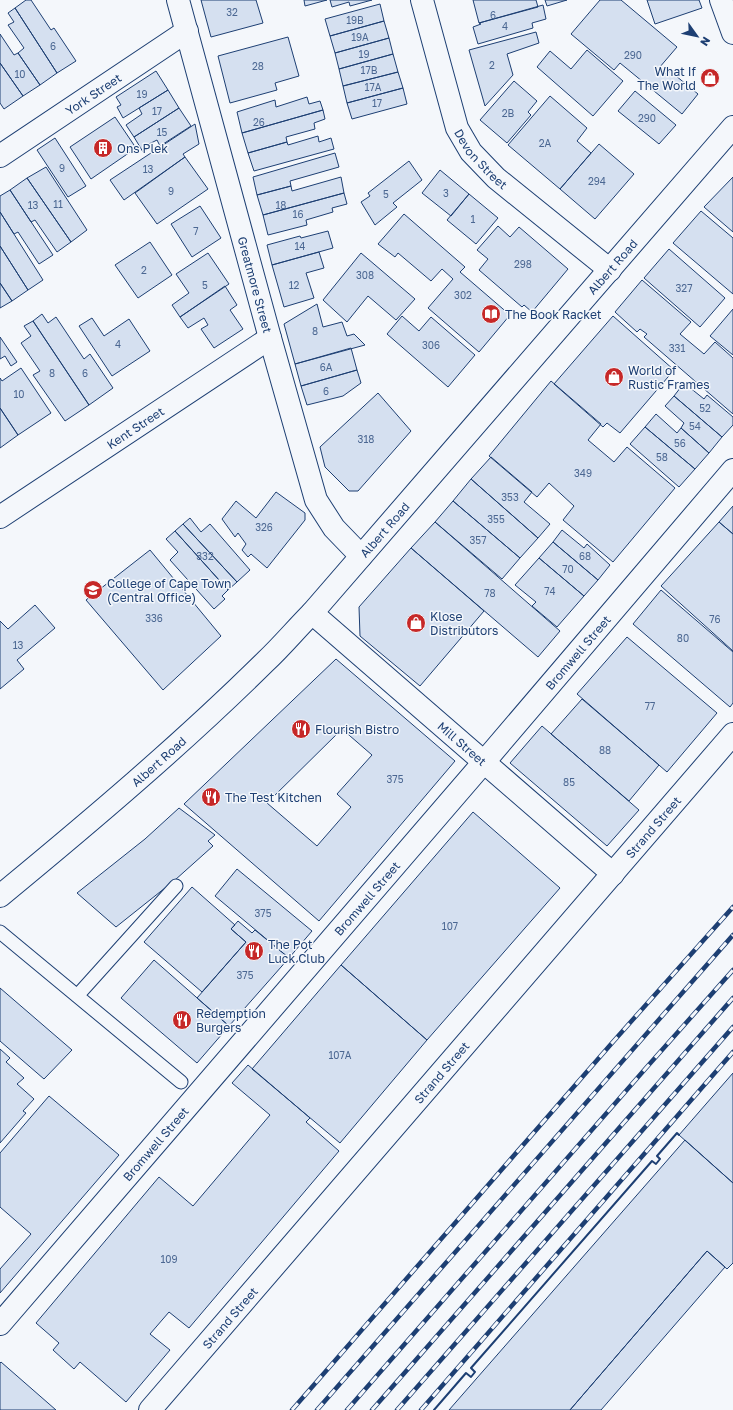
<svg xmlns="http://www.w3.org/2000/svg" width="733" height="1410" viewBox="0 0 733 1410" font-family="'Golos Text',sans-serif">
	<rect width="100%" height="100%" fill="#f4f7fb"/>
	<!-- building -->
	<path fill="#d5e0f0" stroke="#1d3f73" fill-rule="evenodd" d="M 26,0 L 31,0 L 51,30 L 54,28 L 76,61 L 57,73 L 15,8 Z
		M 201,0 L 256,0 L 263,23 L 211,37 Z
		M 304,0 L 327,0 L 305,6 Z
		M 330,0 L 372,0 L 350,6 L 349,2 L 332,7 Z
		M 473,0 L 536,0 L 538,7 L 479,23 Z
		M 545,0 L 567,0 L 547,6 Z
		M 600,0 L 621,0 L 677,47 L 659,68 L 667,75 L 670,71 L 698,94 L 682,114 L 620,63 L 614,70 L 571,34 Z
		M 647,0 L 699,0 L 702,8 L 655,24 Z
		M 380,4 L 384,21 L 330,36 L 325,19 Z
		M 543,5 L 546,19 L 532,23 L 533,28 L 478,44 L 473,27 L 481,24 L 479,23 Z
		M 15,8 L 57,73 L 40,85 L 18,53 L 24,48 L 8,25 L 14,22 L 8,13 Z
		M 384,21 L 389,38 L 335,53 L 330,36 Z
		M 536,32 L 539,43 L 507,54 L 513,75 L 485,106 L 469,50 Z
		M 0,34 L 14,55 L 18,53 L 40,85 L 23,96 L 0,63 Z
		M 288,37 L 299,76 L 275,83 L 277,90 L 230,103 L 218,56 Z
		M 389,38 L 393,54 L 339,69 L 335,53 Z
		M 587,50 L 623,81 L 593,116 L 537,67 L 550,51 L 571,69 Z
		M 393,54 L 398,72 L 343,86 L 339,69 Z
		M 0,63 L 23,96 L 4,109 L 0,103 Z
		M 156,71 L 168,90 L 123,118 L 117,107 L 121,105 L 116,97 Z
		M 398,72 L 403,88 L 347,103 L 343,86 Z
		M 514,81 L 537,101 L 528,112 L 531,115 L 507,143 L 480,120 Z
		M 403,88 L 407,104 L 352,119 L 347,103 Z
		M 168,90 L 179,108 L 134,137 L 126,125 L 142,114 L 139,108 Z
		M 635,91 L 676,125 L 659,144 L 618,111 Z
		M 550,96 L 587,128 L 577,141 L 591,153 L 560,189 L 508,145 Z
		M 307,97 L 309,104 L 320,101 L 323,110 L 242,133 L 237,112 L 275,100 L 276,107 Z
		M 179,108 L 191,126 L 160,146 L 157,140 L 149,144 L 151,147 L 143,152 L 134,137 Z
		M 323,110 L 325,119 L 314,123 L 315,129 L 286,137 L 287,142 L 248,153 L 242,133 Z
		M 115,117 L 136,148 L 91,179 L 70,147 Z
		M 195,124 L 199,144 L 183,154 L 185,157 L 124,200 L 110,180 Z
		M 318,136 L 319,142 L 331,138 L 334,149 L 254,171 L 248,153 L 287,142 L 288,145 Z
		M 55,138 L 86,186 L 68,197 L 37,150 Z
		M 599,144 L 634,174 L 595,219 L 560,189 Z
		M 335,153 L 339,167 L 290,181 L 291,186 L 257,195 L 253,177 Z
		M 185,157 L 208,189 L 157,224 L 135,193 Z
		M 409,161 L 422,180 L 393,203 L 397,207 L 375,225 L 361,202 L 370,196 L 368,193 Z
		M 46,167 L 87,230 L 71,242 L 27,178 Z
		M 440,170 L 469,194 L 451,216 L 422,193 Z
		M 341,177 L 344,193 L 263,215 L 257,195 L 291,186 L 292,191 Z
		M 733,177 L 733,232 L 704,207 Z
		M 27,178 L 71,242 L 57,252 L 35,220 L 31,222 L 10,190 Z
		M 10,190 L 53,255 L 39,264 L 18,232 L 14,234 L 0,212 L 0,196 Z
		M 344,193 L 347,204 L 332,208 L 333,212 L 306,220 L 307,225 L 268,235 L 263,215 Z
		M 469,194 L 498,218 L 476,244 L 447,220 Z
		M 200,206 L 221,238 L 192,257 L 171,224 Z
		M 701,211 L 733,238 L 733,294 L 673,243 Z
		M 0,212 L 43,280 L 28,290 L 0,246 Z
		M 404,214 L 465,267 L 460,272 L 510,315 L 479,352 L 428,308 L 453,279 L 442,269 L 431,281 L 398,253 L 395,257 L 378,244 Z
		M 498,226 L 510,237 L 519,227 L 568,269 L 532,312 L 524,305 L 522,307 L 479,270 L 488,259 L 477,250 Z
		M 328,231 L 333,248 L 272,265 L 267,245 L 300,236 L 301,238 Z
		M 150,242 L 172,275 L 138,298 L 115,265 Z
		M 0,246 L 28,290 L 12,301 L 0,283 Z
		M 669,249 L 725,298 L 700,327 L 644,278 Z
		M 319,252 L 324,268 L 306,273 L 314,298 L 284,307 L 272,265 Z
		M 208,253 L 229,284 L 180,317 L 172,305 L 189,293 L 176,274 Z
		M 361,253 L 415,299 L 396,320 L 368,296 L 347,322 L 323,300 Z
		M 642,280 L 691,322 L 680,334 L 704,354 L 715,342 L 733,358 L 733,414 L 644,337 L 647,334 L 640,329 L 637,332 L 615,312 Z
		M 0,283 L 12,301 L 0,308 Z
		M 225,286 L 237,305 L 230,310 L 243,329 L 214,348 L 201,329 L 208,325 L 204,318 L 188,328 L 180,317 Z
		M 317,304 L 323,327 L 342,322 L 347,336 L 354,334 L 365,345 L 295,364 L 284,324 Z
		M 733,309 L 733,355 L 710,336 Z
		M 42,314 L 48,323 L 56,317 L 84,359 L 90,354 L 113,388 L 89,405 L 33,321 Z
		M 402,316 L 419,331 L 431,317 L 475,355 L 448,387 L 387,334 Z
		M 613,316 L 674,370 L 620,433 L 607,423 L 603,427 L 554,384 Z
		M 92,318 L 104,336 L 129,319 L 150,351 L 112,376 L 79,326 Z
		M 33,321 L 89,405 L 65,421 L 33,375 L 40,371 L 21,343 L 31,336 L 24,326 Z
		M 0,337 L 17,362 L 11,366 L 5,356 L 0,359 Z
		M 351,348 L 357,370 L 301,386 L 295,364 Z
		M 21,368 L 51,413 L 18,435 L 0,408 L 0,378 L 2,381 Z
		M 357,370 L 361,383 L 343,396 L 307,405 L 301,386 Z
		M 551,381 L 601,424 L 588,440 L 614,462 L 627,447 L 675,488 L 613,562 L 563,520 L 574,506 L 549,483 L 537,497 L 489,456 Z
		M 684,383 L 704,399 L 707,395 L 733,417 L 733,425 L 722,437 L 674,396 Z
		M 378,393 L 411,431 L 358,491 L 349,491 L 325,467 L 320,447 Z
		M 674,396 L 722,437 L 709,453 L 681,428 L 684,423 L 665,406 Z
		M 0,408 L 18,435 L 0,448 Z
		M 656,414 L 677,433 L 681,428 L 709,453 L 695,469 L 645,427 Z
		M 645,427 L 695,469 L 679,487 L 630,444 Z
		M 491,457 L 532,492 L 524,502 L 550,524 L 538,538 L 471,479 Z
		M 471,479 L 538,538 L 520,558 L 453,501 Z
		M 276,492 L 305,513 L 305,520 L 267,568 L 251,554 L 248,557 L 242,550 L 246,544 L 238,533 L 235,537 L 222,519 L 236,501 L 256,518 Z
		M 453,501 L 520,558 L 502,579 L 435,522 Z
		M 733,506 L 733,534 L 719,522 Z
		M 190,518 L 201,532 L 210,524 L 250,570 L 237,582 L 183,524 Z
		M 435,522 L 560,631 L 538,657 L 411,548 Z
		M 719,522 L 733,534 L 733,651 L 661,586 Z
		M 183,524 L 237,582 L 228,590 L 175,531 Z
		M 562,530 L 584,548 L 587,544 L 610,565 L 598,580 L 553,542 Z
		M 175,531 L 228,590 L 222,596 L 225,599 L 214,609 L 170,560 L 178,552 L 166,539 Z
		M 553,542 L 598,580 L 584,596 L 539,558 Z
		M 411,548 L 484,611 L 420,686 L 360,636 L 359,607 Z
		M 150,550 L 221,636 L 163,690 L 86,600 Z
		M 539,558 L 584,596 L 557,627 L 532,606 L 536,602 L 515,585 Z
		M 661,590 L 733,652 L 733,703 L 730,707 L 633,624 Z
		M 35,605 L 55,628 L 17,660 L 24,669 L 0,689 L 0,621 L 8,629 Z
		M 627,637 L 717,713 L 667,772 L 577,694 Z
		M 336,659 L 455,761 L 319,921 L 184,804 ZM 342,729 L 372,755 L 337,794 L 351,807 L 317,846 L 267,803 Z
		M 582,699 L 659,765 L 629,801 L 551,734 Z
		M 542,726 L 639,810 L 607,846 L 510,763 Z
		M 179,808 L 215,835 L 208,841 L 213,846 L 175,880 L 116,927 L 77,893 L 145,839 Z
		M 473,812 L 560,888 L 427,1040 L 341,965 Z
		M 237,869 L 312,931 L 289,958 L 215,896 Z
		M 192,887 L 235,925 L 231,929 L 246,942 L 202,992 L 144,942 Z
		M 238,921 L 252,933 L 255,930 L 289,958 L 229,1026 L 197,998 L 246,942 L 231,929 Z
		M 154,960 L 229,1026 L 197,1063 L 121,998 Z
		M 341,965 L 427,1040 L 340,1143 L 252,1069 Z
		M 0,988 L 72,1050 L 44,1079 L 0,1041 Z
		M 0,1049 L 10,1058 L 6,1062 L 24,1078 L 17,1084 L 34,1099 L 23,1111 L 26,1113 L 0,1143 Z
		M 248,1065 L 310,1118 L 306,1122 L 339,1151 L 189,1328 L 169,1312 L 150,1334 L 170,1350 L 126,1402 L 80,1362 L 74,1369 L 53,1350 L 59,1343 L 36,1323 L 159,1177 L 193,1206 L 270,1115 L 232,1083 Z
		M 733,1073 L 733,1183 L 679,1135 Z
		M 49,1096 L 119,1155 L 0,1293 L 0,1269 L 31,1234 L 0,1207 L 0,1153 Z
		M 685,1140 L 733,1183 L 733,1263 L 727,1269 L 707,1251 L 570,1410 L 449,1410 Z
		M 707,1251 L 725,1267 L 601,1410 L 570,1410 Z
		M 1,1362 L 56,1410 L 0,1410 L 0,1363 Z"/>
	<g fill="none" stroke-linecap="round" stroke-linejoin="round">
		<defs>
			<path id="lane" d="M 0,932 L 181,1082
				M 77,996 L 176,886"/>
			<g id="street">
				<path id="s1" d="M 178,0 L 270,338 L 316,500 L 334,528 L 361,556"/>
				<path id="s2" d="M 422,0 L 457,128 L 471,152 L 496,178 L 610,270"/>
				<path d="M 721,0 L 733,33"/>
				<path id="s3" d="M 0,156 L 187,31"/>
				<path id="s4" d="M 0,517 L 270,338"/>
				<path id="s5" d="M 312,613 L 613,874"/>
				<path id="s6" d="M 0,1324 L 484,762 L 733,470"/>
				<path id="s7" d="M 150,1410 L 733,734"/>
			</g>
			<g id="primary">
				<path id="s8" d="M 0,896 C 91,821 182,744 266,661 C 282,646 296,629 312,613 L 733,127"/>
			</g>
		</defs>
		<!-- lane casing -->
		<use href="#lane" stroke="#1d3f73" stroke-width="15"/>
		<!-- street casing -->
		<use href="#street" stroke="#1d3f73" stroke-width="24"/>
		<!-- primary casing -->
		<use href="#primary" stroke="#1d3f73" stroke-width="24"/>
		<!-- lane -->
		<use href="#lane" stroke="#f4f7fb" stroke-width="13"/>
		<!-- street -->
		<use href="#street" stroke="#f4f7fb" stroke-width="22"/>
		<!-- primary -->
		<use href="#primary" stroke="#f4f7fb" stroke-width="22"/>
		<defs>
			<path id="rail" d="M 292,1410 L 612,1043 L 733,907
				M 317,1410 L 733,935
				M 347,1410 L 646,1068 L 733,970
				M 372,1410 L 733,998
				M 397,1410 L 733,1027
				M 421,1410 L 733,1052"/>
		</defs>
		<!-- rail casing -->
		<use href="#rail" stroke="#1d3f73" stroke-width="4.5"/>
		<!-- rail -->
		<use href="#rail" stroke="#f4f7fb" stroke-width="3" stroke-dasharray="9" stroke-linecap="butt"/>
		<!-- wall -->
		<path stroke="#1d3f73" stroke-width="2" d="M 434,1410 L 466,1373 L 471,1377 L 475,1372 L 471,1368 L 652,1161 L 656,1164 L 660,1159 L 657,1156 L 677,1133 L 679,1135"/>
	</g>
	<!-- icons -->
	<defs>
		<symbol id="shop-disc" viewBox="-11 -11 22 22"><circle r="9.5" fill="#c62828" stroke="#f4f7fb"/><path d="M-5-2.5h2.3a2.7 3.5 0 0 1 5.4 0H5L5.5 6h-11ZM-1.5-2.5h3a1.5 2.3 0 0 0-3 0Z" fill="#fff"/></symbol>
		<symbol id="building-disc" viewBox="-11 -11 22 22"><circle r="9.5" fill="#c62828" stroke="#f4f7fb"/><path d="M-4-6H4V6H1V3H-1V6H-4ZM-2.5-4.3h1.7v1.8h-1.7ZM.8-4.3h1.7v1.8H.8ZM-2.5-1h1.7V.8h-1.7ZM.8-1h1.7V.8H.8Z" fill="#fff"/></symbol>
		<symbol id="library-disc" viewBox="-11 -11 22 22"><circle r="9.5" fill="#c62828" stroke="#f4f7fb"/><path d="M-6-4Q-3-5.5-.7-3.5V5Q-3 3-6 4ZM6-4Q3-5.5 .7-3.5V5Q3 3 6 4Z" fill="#fff"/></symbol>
		<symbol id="university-disc" viewBox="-11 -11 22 22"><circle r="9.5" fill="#c62828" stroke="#f4f7fb"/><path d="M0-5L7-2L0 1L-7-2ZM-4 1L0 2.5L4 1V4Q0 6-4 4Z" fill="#fff"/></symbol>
		<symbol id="restaurant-disc" viewBox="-11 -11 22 22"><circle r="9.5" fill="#c62828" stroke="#f4f7fb"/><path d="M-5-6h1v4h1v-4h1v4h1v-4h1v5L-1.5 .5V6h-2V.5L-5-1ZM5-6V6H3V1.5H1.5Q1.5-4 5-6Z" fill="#fff"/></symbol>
	</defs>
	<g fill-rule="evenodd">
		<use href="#shop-disc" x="699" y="67" width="22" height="22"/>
		<use href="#building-disc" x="92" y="137" width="22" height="22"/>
		<use href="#library-disc" x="480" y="303" width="22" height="22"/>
		<use href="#shop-disc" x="603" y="366" width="22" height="22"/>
		<use href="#university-disc" x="82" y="579" width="22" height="22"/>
		<use href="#shop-disc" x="405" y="612" width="22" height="22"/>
		<use href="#restaurant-disc" x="290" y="718" width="22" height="22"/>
		<use href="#restaurant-disc" x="200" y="786" width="22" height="22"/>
		<use href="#restaurant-disc" x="243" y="940" width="22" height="22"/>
		<use href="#restaurant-disc" x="171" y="1009" width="22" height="22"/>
	</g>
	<g text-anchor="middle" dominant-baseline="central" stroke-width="3" stroke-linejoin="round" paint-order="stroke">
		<!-- number labels -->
		<g font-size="10" fill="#4b6792">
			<text x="232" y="12">32</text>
			<text x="493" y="15">6</text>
			<text x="355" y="20">19B</text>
			<text x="505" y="26">4</text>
			<text x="360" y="37">19A</text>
			<text x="53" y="46">6</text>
			<text x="364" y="54">19</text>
			<text x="633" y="55">290</text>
			<text x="492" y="65">2</text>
			<text x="258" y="66">28</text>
			<text x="369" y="70">17B</text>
			<text x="20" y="74">10</text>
			<text x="373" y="87">17A</text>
			<text x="142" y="94">19</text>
			<text x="377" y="103">17</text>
			<text x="157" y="111">17</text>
			<text x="508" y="113">2B</text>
			<text x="647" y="118">290</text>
			<text x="259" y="122">26</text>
			<text x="162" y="132">15</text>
			<text x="545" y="143">2A</text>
			<text x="62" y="168">9</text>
			<text x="148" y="169">13</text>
			<text x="597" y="181">294</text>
			<text x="171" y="191">9</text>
			<text x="446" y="193">3</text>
			<text x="386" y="194">5</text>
			<text x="58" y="204">11</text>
			<text x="33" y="205">13</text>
			<text x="281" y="205">18</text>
			<text x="298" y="214">16</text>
			<text x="473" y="219">1</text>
			<text x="196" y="231">7</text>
			<text x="300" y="246">14</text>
			<text x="523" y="264">298</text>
			<text x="144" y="270">2</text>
			<text x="365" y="275">308</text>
			<text x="205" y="285">5</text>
			<text x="294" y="285">12</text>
			<text x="684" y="288">327</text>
			<text x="463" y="295">302</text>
			<text x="315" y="331">8</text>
			<text x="118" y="344">4</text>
			<text x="431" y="345">306</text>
			<text x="677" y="348">331</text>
			<text x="326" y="367">6A</text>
			<text x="52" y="373">8</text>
			<text x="85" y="373">6</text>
			<text x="326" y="391">6</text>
			<text x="19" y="394">10</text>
			<text x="705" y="408">52</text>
			<text x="695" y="426">54</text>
			<text x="366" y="439">318</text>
			<text x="680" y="443">56</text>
			<text x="662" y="457">58</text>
			<text x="583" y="473">349</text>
			<text x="510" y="497">353</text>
			<text x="496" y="519">355</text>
			<text x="264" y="527">326</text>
			<text x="478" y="540">357</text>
			<text x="205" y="556">332</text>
			<text x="585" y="556">68</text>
			<text x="568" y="569">70</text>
			<text x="550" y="591">74</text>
			<text x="490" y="593">78</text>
			<text x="154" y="618">336</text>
			<text x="715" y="619">76</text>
			<text x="683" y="638">80</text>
			<text x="18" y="645">13</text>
			<text x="650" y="706">77</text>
			<text x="605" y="750">88</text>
			<text x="395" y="779">375</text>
			<text x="569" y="782">85</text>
			<text x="263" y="913">375</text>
			<text x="450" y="926">107</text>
			<text x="245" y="975">375</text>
			<text x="340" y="1055">107A</text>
			<text x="169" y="1259">109</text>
		</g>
		<!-- poi labels -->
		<g font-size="12" fill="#1d3f73" stroke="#f4f7fb" text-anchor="start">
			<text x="696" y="71" text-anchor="end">What If<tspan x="696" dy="14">The World</tspan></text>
			<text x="117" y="148">Ons Plek</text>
			<text x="505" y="314">The Book Racket</text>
			<text x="628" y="370">World of<tspan x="628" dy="14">Rustic Frames</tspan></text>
			<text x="107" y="583">College of Cape Town<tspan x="107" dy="14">(Central Office)</tspan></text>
			<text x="430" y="616">Klose<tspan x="430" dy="14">Distributors</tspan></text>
			<text x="315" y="729">Flourish Bistro</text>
			<text x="225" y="797">The Test Kitchen</text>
			<text x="268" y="944">The Pot<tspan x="268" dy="14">Luck Club</tspan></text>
			<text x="196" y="1013">Redemption<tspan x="196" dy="14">Burgers</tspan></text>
		</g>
		<!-- street labels -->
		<g font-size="12" fill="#1d3f73" stroke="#f4f7fb">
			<text stroke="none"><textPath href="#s3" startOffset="112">York Street</textPath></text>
			<text stroke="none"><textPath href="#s2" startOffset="172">Devon Street</textPath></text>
			<text stroke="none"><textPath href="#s8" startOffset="880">Albert Road</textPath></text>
			<text stroke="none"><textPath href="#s1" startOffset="295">Greatmore Street</textPath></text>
			<text stroke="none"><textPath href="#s4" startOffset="162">Kent Street</textPath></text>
			<text stroke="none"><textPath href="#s8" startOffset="532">Albert Road</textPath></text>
			<text stroke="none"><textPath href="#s6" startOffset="886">Bromwell Street</textPath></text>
			<text stroke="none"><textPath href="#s5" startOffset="199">Mill Street</textPath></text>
			<text stroke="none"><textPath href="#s8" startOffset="208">Albert Road</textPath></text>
			<text stroke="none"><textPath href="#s7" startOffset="770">Strand Street</textPath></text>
			<text stroke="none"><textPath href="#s6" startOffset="562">Bromwell Street</textPath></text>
			<text stroke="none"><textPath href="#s7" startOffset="446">Strand Street</textPath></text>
			<text stroke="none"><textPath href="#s6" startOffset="238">Bromwell Street</textPath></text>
			<text stroke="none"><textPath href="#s7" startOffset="122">Strand Street</textPath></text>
		</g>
	</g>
	<!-- north arrow -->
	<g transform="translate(697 36) rotate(123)" stroke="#f4f7fb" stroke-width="3" paint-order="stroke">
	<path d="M0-3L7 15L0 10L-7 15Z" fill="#1d3f73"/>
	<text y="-6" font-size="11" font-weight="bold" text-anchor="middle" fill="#1d3f73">N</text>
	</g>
</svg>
